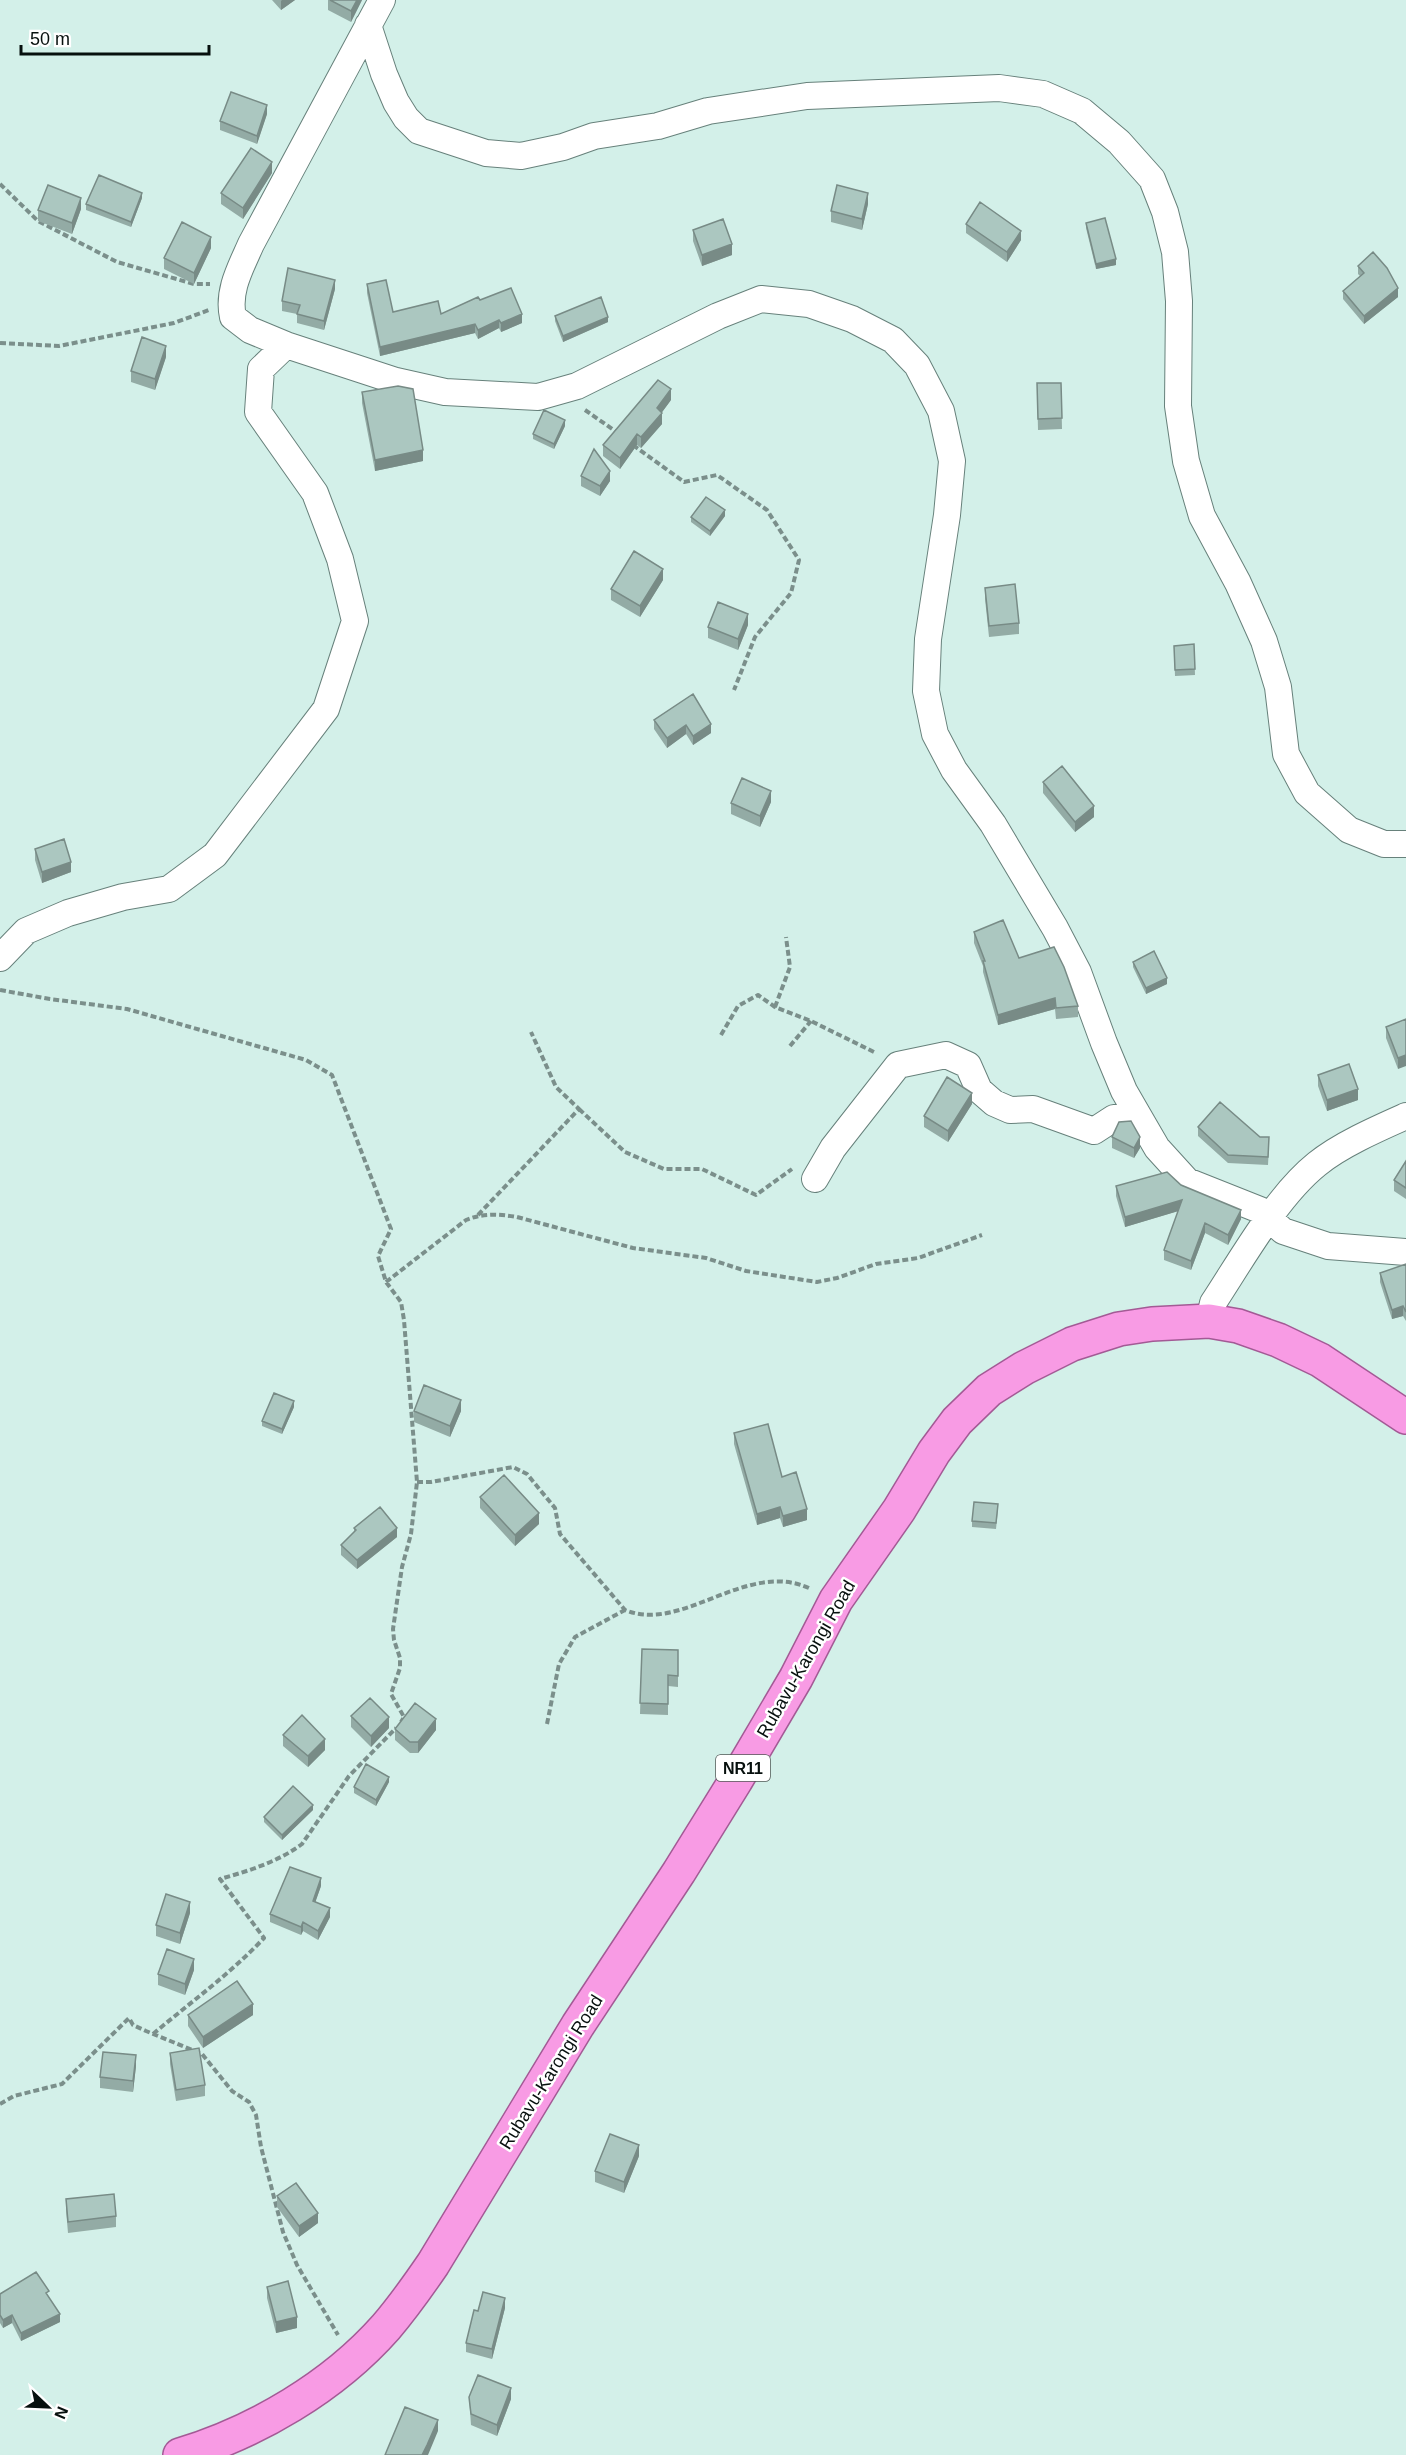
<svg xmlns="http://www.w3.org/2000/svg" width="1406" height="2455" viewBox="0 0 1406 2455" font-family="Helvetica,sans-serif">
	<rect width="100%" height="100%" fill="#d3f0e9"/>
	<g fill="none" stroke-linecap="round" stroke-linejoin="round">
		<defs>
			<path id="minor" d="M 368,25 L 384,74 L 396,102 L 406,118 L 419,131 L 486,153 L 521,156 L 563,147 L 594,136 L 658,126 L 708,111 L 807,96 L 999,88 L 1043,94 L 1082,111 L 1119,142 L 1152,179 L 1165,212 L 1175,252 L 1179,301 L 1178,406 L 1186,461 L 1202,516 L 1238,583 L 1264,641 L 1278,687 L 1286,754 L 1307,793 L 1349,830 L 1384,844 L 1406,844
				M 286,345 L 396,381 L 445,392 L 538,397 L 577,386 L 718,316 L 761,299 L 809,304 L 852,319 L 893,340 L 917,365 L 941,411 L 952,461 L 947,515 L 928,639 L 926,691 L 935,734 L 954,770 L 993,824 L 1055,928 L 1078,972 L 1104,1043 L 1124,1091 L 1139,1117 L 1157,1148 L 1187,1181 L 1260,1210 L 1283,1231 L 1328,1246 L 1406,1252
				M 0,958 L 26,931 L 68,913 L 123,897 L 169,889 L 215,855 L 326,709 L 355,621 L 340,559 L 315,493 L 258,412 L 261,369 L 286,345 L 250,330 L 233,317 C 227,291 241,267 251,244 L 382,0
				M 815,1179 L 833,1148 L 898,1065 L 946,1055 L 968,1065 L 979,1090 L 994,1103 L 1010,1110 L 1033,1109 L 1094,1131 L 1114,1118 L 1139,1117
				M 1209,1321 L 1213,1303 C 1242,1259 1277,1196 1317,1164 C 1340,1145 1379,1128 1406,1116"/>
			<path id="trunk" d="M 180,2455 C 256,2432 333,2387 386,2327 C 403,2307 418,2286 433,2264 L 578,2025 L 679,1872 L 736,1780 L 796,1678 L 836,1600 L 899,1510 L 934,1452 L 957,1421 L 989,1390 L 1024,1368 L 1072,1344 L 1119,1329 L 1152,1324 L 1209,1321 L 1238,1326 L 1278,1340 L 1320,1360 L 1406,1417"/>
		</defs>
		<!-- minor casing -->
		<use href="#minor" stroke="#67817b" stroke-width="28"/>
		<!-- trunk casing -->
		<use href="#trunk" stroke="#a35a95" stroke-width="36"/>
		<!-- path -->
		<path stroke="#7b8f8b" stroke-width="4" stroke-dasharray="6 3" stroke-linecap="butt" d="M 0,184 L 38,221 L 117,262 L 194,284 L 210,284
			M 0,343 L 59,346 L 174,323 L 209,310
			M 585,410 L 618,433
			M 633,445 L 684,482 L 717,475 L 767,510 L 799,560 L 791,593 L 755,637 L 734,690
			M 0,990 L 50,999 L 127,1009 L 306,1060 L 332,1075 L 391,1229 L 378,1256 L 386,1282 L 401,1302 L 404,1320 L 417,1482 L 411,1534 L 402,1567 L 393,1629 L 394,1640 L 400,1658 L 400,1668 L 391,1694 L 404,1717 L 401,1722
			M 775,1007 L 790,967 L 786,937
			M 721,1035 L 738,1006 L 758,995 L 775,1007 L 811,1021 L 876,1053
			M 790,1046 L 811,1021
			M 579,1109 L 625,1152 L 664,1169 L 702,1169 L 756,1195 L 792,1169
			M 478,1215 L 579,1109 L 556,1087 L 531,1032
			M 386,1282 L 466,1220 C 483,1213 499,1214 517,1217 L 633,1248 L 706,1258 L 746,1271 L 817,1282 L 837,1278 L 876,1264 L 918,1258 L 982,1235
			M 417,1482 L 431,1482 L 513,1467 L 527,1474 L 555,1508 L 560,1534 L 625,1610 C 683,1634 747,1558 811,1589
			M 547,1724 L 559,1664 L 575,1637 L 625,1610
			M 153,2034 C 191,2002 230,1974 264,1938 L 220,1879 C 248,1871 278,1862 302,1844 L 349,1776 L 396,1728
			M 0,2104 L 14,2096 L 62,2084 L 129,2018 L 133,2025 L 146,2031 L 202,2054 L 232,2091 L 249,2102 L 256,2115 L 261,2147 L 283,2232 L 297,2265 L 338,2335"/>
		<!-- minor -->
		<use href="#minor" stroke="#fff" stroke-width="26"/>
		<!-- trunk -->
		<use href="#trunk" stroke="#f89be4" stroke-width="33"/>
	</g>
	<!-- wall -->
	<path fill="#93aba5" d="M 272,0 L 295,0 L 281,10 Z
		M 328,0 L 362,0 L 351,22 L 328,10 Z
		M 267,114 L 257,144 L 220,130 L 220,121 Z
		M 272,173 L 243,219 L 221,204 L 221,193 Z
		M 142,198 L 131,227 L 86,210 L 86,204 Z
		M 868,204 L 862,230 L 831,222 L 831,211 Z
		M 81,209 L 72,234 L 38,221 L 38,210 Z
		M 1086,223 L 1116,265 L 1096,269 L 1086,228 Z
		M 966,224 L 1021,240 L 1007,262 L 966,233 Z
		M 693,230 L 732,255 L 702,266 L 693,241 Z
		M 211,248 L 194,284 L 164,269 L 164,258 Z
		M 1358,266 L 1398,297 L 1364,324 L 1343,299 L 1343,291 L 1360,276 L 1358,274 Z
		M 367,284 L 393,312 L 441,314 L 480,300 L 522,323 L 501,332 L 499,328 L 478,339 L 475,333 L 380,356 L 367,293 Z
		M 335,289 L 324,330 L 297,323 L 297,314 L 282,311 L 282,301 Z
		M 555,316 L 608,322 L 563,342 L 555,321 Z
		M 166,357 L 155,390 L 131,382 L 131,371 Z
		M 1037,383 L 1061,383 L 1062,429 L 1038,430 Z
		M 362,392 L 423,461 L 375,471 L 362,403 Z
		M 671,400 L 662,412 L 662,424 L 641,448 L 637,445 L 620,469 L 603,456 L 603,445 Z
		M 565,426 L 554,449 L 533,439 L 533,434 Z
		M 581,476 L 610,481 L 600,496 L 581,486 Z
		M 725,516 L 710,536 L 691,522 L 691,517 Z
		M 663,580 L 640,617 L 611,600 L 611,589 Z
		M 985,588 L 1019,623 L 1019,634 L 989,637 L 985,599 Z
		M 748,625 L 738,650 L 708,638 L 708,627 Z
		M 1194,644 L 1195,675 L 1175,676 L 1174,646 Z
		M 693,694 L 711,733 L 693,745 L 686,734 L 667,748 L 654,729 L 654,720 Z
		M 1043,782 L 1094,817 L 1075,832 L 1043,793 Z
		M 771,802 L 760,827 L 731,814 L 731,803 Z
		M 35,849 L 71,872 L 42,883 L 35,860 Z
		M 974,932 L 1019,958 L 1078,1006 L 1078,1017 L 1056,1019 L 1055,1009 L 998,1025 L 983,972 L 983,966 L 974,943 Z
		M 1133,962 L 1167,984 L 1146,994 L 1133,967 Z
		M 1406,1019 L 1398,1069 L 1386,1038 L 1386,1027 Z
		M 1318,1075 L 1358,1100 L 1327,1111 L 1318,1086 Z
		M 972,1104 L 948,1142 L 924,1127 L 924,1116 Z
		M 1198,1127 L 1269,1146 L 1268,1165 L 1228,1163 L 1198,1136 Z
		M 1112,1137 L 1140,1148 L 1134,1158 L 1112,1148 Z
		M 1406,1161 L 1406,1199 L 1394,1191 L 1394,1180 Z
		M 1181,1185 L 1241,1219 L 1228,1245 L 1205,1233 L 1191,1270 L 1164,1260 L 1164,1250 L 1178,1211 L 1125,1227 L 1116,1196 L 1116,1186 Z
		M 1406,1264 L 1406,1321 L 1403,1316 L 1392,1319 L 1380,1282 L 1380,1273 Z
		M 294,1407 L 282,1434 L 262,1426 L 262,1421 Z
		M 414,1411 L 461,1411 L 450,1437 L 414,1422 Z
		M 734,1433 L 782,1477 L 807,1520 L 783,1527 L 780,1518 L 757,1525 L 734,1444 Z
		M 480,1497 L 539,1524 L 515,1546 L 480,1508 Z
		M 998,1509 L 996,1529 L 972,1527 L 972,1521 Z
		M 354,1528 L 397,1537 L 357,1569 L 341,1555 L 341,1545 L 354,1532 Z
		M 642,1649 L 678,1650 L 678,1687 L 668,1686 L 668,1715 L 640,1714 Z
		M 351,1716 L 389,1728 L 371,1747 L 351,1727 Z
		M 395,1729 L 436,1730 L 418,1753 L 410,1753 L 395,1740 Z
		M 283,1735 L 325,1750 L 308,1767 L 283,1746 Z
		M 389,1782 L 376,1806 L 354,1793 L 354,1787 Z
		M 313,1810 L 282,1840 L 264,1822 L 264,1817 Z
		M 321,1886 L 315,1902 L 330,1917 L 318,1940 L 303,1931 L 301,1935 L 270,1922 L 270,1914 Z
		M 190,1913 L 180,1944 L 156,1936 L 156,1925 Z
		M 194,1970 L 185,1995 L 158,1985 L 158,1974 Z
		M 188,2015 L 253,2015 L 203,2048 L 188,2026 Z
		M 170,2053 L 205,2085 L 205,2096 L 176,2101 L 170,2064 Z
		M 136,2066 L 133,2092 L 100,2088 L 100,2077 Z
		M 639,2156 L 624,2193 L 595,2182 L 595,2171 Z
		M 277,2196 L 318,2223 L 299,2237 L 277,2207 Z
		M 66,2199 L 116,2216 L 116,2227 L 68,2233 L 66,2210 Z
		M 267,2287 L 297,2328 L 276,2333 L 267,2298 Z
		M 0,2294 L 49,2297 L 60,2322 L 21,2341 L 12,2323 L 3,2328 L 0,2323 Z
		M 505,2308 L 492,2359 L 466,2352 L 466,2343 L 478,2311 Z
		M 469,2397 L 511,2399 L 497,2436 L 471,2425 Z"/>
	<!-- shaded-wall -->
	<path fill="#788b86" d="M 282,0 L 295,0 L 281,10 L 281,1 Z
		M 357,0 L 362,0 L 351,22 L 351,11 Z
		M 267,105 L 267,114 L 257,144 L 257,136 Z
		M 272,162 L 272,173 L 243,219 L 243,208 Z
		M 142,193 L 142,198 L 131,227 L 131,222 Z
		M 868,193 L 868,204 L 862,230 L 862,219 Z
		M 81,198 L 81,209 L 72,234 L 72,223 Z
		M 1021,231 L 1021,240 L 1007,262 L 1007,252 Z
		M 211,237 L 211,248 L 194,284 L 194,273 Z
		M 732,244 L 732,255 L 702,266 L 702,255 Z
		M 1116,259 L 1116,265 L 1096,269 L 1096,264 Z
		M 335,280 L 335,289 L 324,330 L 324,321 Z
		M 1398,288 L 1398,297 L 1364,324 L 1364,316 Z
		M 522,314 L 522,323 L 501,332 L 501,323 Z
		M 608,317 L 608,322 L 563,342 L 563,336 Z
		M 499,320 L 499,328 L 478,339 L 478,330 Z
		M 475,324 L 475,333 L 380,356 L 380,347 Z
		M 166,346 L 166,357 L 155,390 L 155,379 Z
		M 671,389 L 671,400 L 657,419 L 662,413 L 662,424 L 641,448 L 641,437 L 657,408 Z
		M 565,420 L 565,426 L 554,449 L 554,444 Z
		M 637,434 L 637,445 L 620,469 L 620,458 Z
		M 423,450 L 423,461 L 375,471 L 375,460 Z
		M 610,471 L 610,481 L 600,496 L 600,486 Z
		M 725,510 L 725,516 L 710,536 L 710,531 Z
		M 663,569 L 663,580 L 640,617 L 640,606 Z
		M 748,614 L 748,625 L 738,650 L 738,639 Z
		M 711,724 L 711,733 L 693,745 L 693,736 Z
		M 686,725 L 686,734 L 667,748 L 667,738 Z
		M 771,791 L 771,802 L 760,827 L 760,816 Z
		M 1094,806 L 1094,817 L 1075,832 L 1075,822 Z
		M 71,862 L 71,872 L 42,883 L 42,872 Z
		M 1167,978 L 1167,984 L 1146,994 L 1146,988 Z
		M 1055,998 L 1055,1009 L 998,1025 L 998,1015 Z
		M 1406,1055 L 1406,1066 L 1398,1069 L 1398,1058 Z
		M 1358,1089 L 1358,1100 L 1327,1111 L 1327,1100 Z
		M 972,1093 L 972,1104 L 948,1142 L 948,1131 Z
		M 1140,1137 L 1140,1148 L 1134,1158 L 1134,1148 Z
		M 1182,1200 L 1182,1210 L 1125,1227 L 1125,1217 Z
		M 1241,1210 L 1241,1219 L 1228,1245 L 1228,1235 Z
		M 1205,1223 L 1205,1233 L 1191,1270 L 1191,1261 Z
		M 1403,1306 L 1403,1316 L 1392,1319 L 1392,1310 Z
		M 461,1400 L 461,1411 L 450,1437 L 450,1426 Z
		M 294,1401 L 294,1407 L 282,1434 L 282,1429 Z
		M 780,1507 L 780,1518 L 757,1525 L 757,1514 Z
		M 807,1509 L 807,1520 L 783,1527 L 783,1516 Z
		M 539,1513 L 539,1524 L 515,1546 L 515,1535 Z
		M 397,1528 L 397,1537 L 357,1569 L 357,1560 Z
		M 389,1717 L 389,1728 L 371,1747 L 371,1736 Z
		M 436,1719 L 436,1730 L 418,1753 L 418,1742 Z
		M 325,1739 L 325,1750 L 308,1767 L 308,1756 Z
		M 389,1777 L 389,1782 L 376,1806 L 376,1800 Z
		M 313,1805 L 313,1810 L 282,1840 L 282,1835 Z
		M 321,1878 L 321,1886 L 313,1909 L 313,1901 Z
		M 190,1902 L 190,1913 L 180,1944 L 180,1933 Z
		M 330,1908 L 330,1917 L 318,1940 L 318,1931 Z
		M 303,1922 L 303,1931 L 301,1935 L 301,1927 Z
		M 194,1959 L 194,1970 L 185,1995 L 185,1984 Z
		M 253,2004 L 253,2015 L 203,2048 L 203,2037 Z
		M 136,2055 L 136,2066 L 133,2092 L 133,2081 Z
		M 639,2145 L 639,2156 L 624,2193 L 624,2182 Z
		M 318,2213 L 318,2223 L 299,2237 L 299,2226 Z
		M 505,2298 L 505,2308 L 492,2359 L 492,2349 Z
		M 60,2314 L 60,2322 L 21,2341 L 21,2333 Z
		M 12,2315 L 12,2323 L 3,2328 L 3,2320 Z
		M 297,2317 L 297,2328 L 276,2333 L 276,2322 Z
		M 511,2388 L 511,2399 L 497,2436 L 497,2425 Z
		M 438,2420 L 438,2431 L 428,2455 L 422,2455 Z"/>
	<!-- building -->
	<path fill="#abc7c0" stroke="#788b86" stroke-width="1.5" d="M 330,0 L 357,0 L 351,11 Z
		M 231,92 L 267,105 L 257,136 L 220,121 Z
		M 251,148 L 272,162 L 243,208 L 221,193 Z
		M 99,175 L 142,193 L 131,222 L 86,204 Z
		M 48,185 L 81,198 L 72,223 L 38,210 Z
		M 837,185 L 868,193 L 862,219 L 831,211 Z
		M 980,202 L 1021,231 L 1007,252 L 966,224 Z
		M 1105,218 L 1116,259 L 1096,264 L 1086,223 Z
		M 723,219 L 732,244 L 702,255 L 693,230 Z
		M 182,222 L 211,237 L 194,273 L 164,258 Z
		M 1373,252 L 1387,268 L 1398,288 L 1364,316 L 1343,291 L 1364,273 L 1358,266 Z
		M 288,268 L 335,280 L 324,321 L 297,314 L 300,305 L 282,301 Z
		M 386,280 L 393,312 L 438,301 L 441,314 L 478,297 L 480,300 L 511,288 L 522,314 L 501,323 L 499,320 L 478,330 L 475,324 L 380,347 L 367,284 Z
		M 601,297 L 608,317 L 563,336 L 555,316 Z
		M 142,337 L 166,346 L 155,379 L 131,371 Z
		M 658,380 L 671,389 L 657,408 L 662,413 L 641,437 L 637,434 L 620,458 L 603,445 Z
		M 1037,383 L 1061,383 L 1062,418 L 1038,419 Z
		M 398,386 L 413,389 L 423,450 L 375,460 L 362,392 Z
		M 544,410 L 565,420 L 554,444 L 533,434 Z
		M 594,449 L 610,471 L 600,486 L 581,476 Z
		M 706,497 L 725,510 L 710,531 L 691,517 Z
		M 634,551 L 663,569 L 640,606 L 611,589 Z
		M 1015,584 L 1019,623 L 989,626 L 985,588 Z
		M 718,602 L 748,614 L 738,639 L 708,627 Z
		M 1194,644 L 1195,669 L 1175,670 L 1174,646 Z
		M 693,694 L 711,724 L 693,736 L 686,725 L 667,738 L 654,720 Z
		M 1062,766 L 1094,806 L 1075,822 L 1043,782 Z
		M 742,778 L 771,791 L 760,816 L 731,803 Z
		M 64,839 L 71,862 L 42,872 L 35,849 Z
		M 1003,920 L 1019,958 L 1054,947 L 1064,967 L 1078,1006 L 1056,1008 L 1055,998 L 998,1015 L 983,961 L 985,961 L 974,932 Z
		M 1154,951 L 1167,978 L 1146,988 L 1133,962 Z
		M 1406,1019 L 1406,1055 L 1398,1058 L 1386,1027 Z
		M 1349,1064 L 1358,1089 L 1327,1100 L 1318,1075 Z
		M 947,1077 L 972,1093 L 948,1131 L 924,1116 Z
		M 1220,1102 L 1260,1137 L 1269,1137 L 1268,1157 L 1228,1155 L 1198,1127 Z
		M 1131,1121 L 1140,1137 L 1134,1148 L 1112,1137 L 1119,1122 Z
		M 1406,1161 L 1406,1188 L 1394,1180 Z
		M 1167,1172 L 1181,1185 L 1241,1210 L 1228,1235 L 1205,1223 L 1191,1261 L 1164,1250 L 1182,1200 L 1125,1217 L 1116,1186 Z
		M 1406,1264 L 1406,1312 L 1403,1306 L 1392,1310 L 1380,1273 Z
		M 424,1385 L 461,1400 L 450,1426 L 414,1411 Z
		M 274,1393 L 294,1401 L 282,1429 L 262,1421 Z
		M 768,1424 L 782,1477 L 796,1472 L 807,1509 L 783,1516 L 780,1507 L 757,1514 L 734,1433 Z
		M 504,1475 L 539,1513 L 515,1535 L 480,1497 Z
		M 974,1502 L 998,1504 L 996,1523 L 972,1521 Z
		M 380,1507 L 397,1528 L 357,1560 L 341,1545 L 356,1530 L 354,1528 Z
		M 642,1649 L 678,1650 L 678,1676 L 668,1675 L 668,1704 L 640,1703 Z
		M 370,1698 L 389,1717 L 371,1736 L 351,1716 Z
		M 415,1703 L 436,1719 L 418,1742 L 410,1742 L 395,1729 Z
		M 302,1715 L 325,1739 L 308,1756 L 283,1735 Z
		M 366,1764 L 389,1777 L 376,1800 L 354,1787 Z
		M 293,1786 L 313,1805 L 282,1835 L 264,1817 Z
		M 290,1867 L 321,1878 L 313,1901 L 330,1908 L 318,1931 L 303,1922 L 301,1927 L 270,1914 Z
		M 166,1894 L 190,1902 L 180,1933 L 156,1925 Z
		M 167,1949 L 194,1959 L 185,1984 L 158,1974 Z
		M 237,1981 L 253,2004 L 203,2037 L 188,2015 Z
		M 199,2048 L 205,2085 L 176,2090 L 170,2053 Z
		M 103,2052 L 136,2055 L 133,2081 L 100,2077 Z
		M 610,2134 L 639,2145 L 624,2182 L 595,2171 Z
		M 296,2183 L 318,2213 L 299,2226 L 277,2196 Z
		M 114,2194 L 116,2216 L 68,2222 L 66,2199 Z
		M 36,2272 L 49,2291 L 46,2293 L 60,2314 L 21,2333 L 12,2315 L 3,2320 L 0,2315 L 0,2294 Z
		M 288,2281 L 297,2317 L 276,2322 L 267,2287 Z
		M 483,2292 L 505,2298 L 492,2349 L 466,2343 L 474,2310 L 478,2311 Z
		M 478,2375 L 511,2388 L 497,2425 L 471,2414 L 469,2397 Z
		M 405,2407 L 438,2420 L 427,2445 L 422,2455 L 385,2455 Z"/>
	<g text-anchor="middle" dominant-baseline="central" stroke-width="5" stroke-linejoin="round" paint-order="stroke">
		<!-- shield labels -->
		<rect fill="#fff" stroke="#515856" stroke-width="1.5" x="716" y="1755" width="54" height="26" rx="4.5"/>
		<g font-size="16" font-weight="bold" fill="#07100e">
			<text x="743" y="1768">NR11</text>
		</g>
		<!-- street labels -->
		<g font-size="18" fill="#07100e" stroke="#fff">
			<text transform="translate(806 1659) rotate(-60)">Rubavu-Karongi Road</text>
			<text transform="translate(551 2072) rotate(-58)">Rubavu-Karongi Road</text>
		</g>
	</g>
	<!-- north arrow -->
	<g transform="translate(48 2407) rotate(113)" stroke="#ffffff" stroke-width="4.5" paint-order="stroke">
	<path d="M0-4.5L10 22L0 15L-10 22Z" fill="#07100e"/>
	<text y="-9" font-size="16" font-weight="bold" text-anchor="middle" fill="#07100e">N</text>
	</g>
	<!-- scale -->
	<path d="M21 45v9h188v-9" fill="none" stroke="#07100e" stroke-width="3"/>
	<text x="30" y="45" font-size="18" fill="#07100e" stroke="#ffffff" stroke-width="4.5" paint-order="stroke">50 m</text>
</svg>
